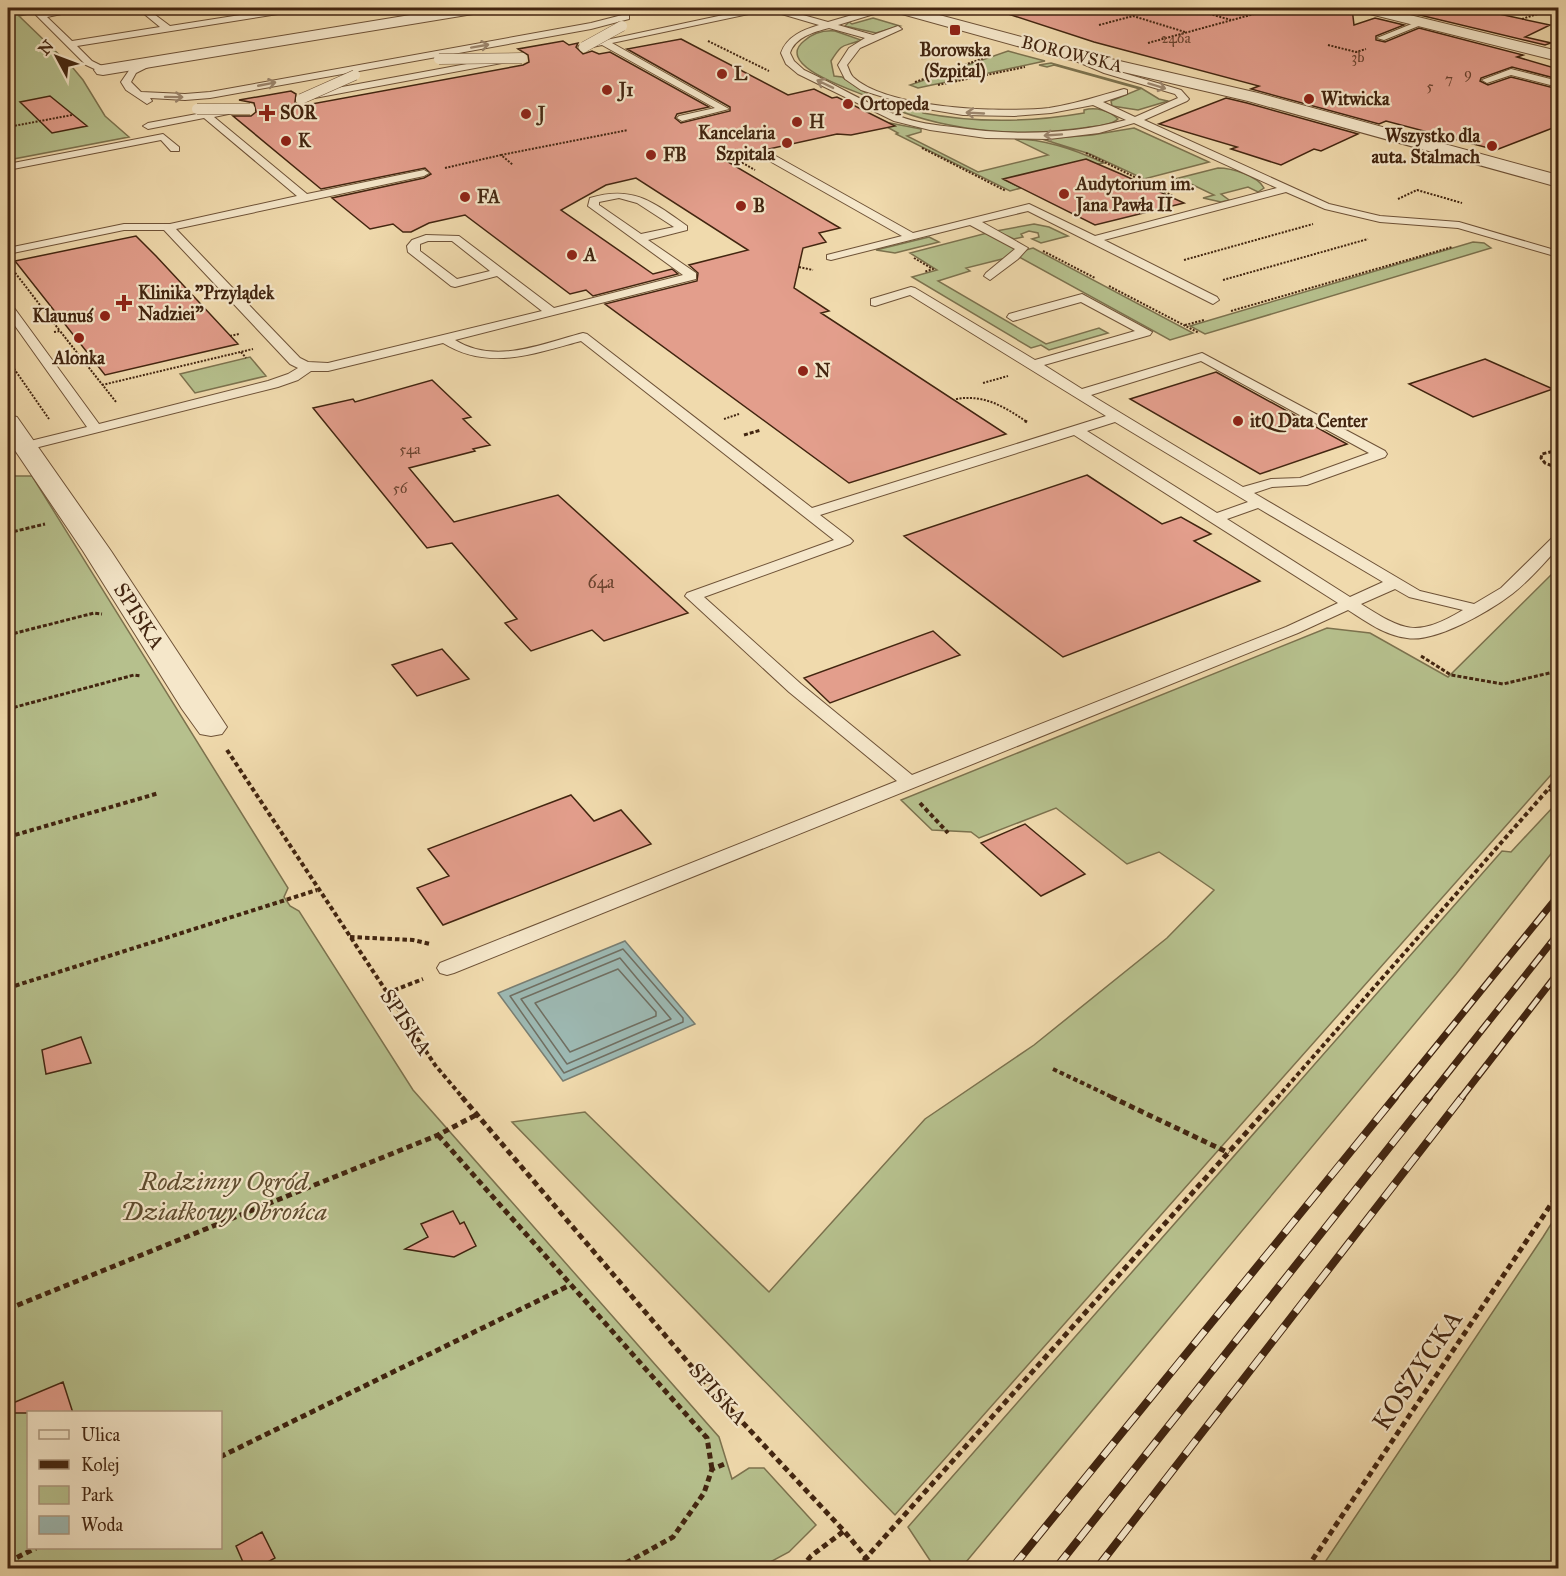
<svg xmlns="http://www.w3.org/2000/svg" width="1566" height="1576" viewBox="0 0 1566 1576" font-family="'IM FELL Great Primer',serif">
	<rect width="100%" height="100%" fill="#f0daad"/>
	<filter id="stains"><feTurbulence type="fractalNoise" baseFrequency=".00333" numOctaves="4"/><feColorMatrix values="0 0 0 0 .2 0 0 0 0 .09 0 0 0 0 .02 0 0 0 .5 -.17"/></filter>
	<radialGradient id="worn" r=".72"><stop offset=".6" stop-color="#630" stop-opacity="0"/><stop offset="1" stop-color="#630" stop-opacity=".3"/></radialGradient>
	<!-- green -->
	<path fill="#b6c08d" stroke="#7c724e" stroke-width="1.5" fill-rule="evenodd" d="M 8,8 L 28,8 L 29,14 L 19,16 L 73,68 L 83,80 L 105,116 L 129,137 L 8,160 Z
		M 873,18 L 900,26 L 876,33 L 845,26 L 849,22 L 852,24 Z
		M 835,31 L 861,40 C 843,48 844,40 831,61 L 834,76 L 842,77 L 869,95 L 866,96 C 850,89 774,65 804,41 C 813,33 823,30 835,31 Z
		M 1008,51 L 1045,61 L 918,88 L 910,85 Z
		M 1051,63 L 1141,88 L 1159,99 L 1168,101 L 1138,110 L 1112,106 L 1111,101 L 1140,89 L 1054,65 L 1047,67 L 1039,65 Z
		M 881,100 L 922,110 L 923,113 C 975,123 1032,122 1084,113 L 1084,110 C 1096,107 1109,110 1118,119 C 1110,126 1094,126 1083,128 C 1013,138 940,131 875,101 Z
		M 890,123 L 921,129 L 921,132 L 907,136 L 978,172 L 1048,155 L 1015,139 C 1046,139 1076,150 1104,163 L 1005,180 L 1021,188 L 1010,191 L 896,134 L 898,133 L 885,126 Z
		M 1134,128 L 1209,162 L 1144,179 L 1090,154 L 1042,139 L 1092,135 Z
		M 1218,168 C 1232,168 1258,176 1264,188 L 1258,192 L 1248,187 L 1221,194 L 1229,200 L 1221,202 L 1203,198 L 1214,195 L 1189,183 L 1176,186 L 1172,183 L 1175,179 Z
		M 1034,224 L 1049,227 L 1068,236 L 1041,243 L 1032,239 L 1039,237 L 1038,233 L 1029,231 L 1021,234 L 1023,237 L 1014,239 L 996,231 Z
		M 987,233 L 1016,249 L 1010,257 L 966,268 L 970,271 L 938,281 L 1046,344 L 1099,328 L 1108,333 L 1049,350 L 1041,345 L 1031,348 L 912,277 L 937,270 L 910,253 Z
		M 929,237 L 939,242 L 895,253 L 876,250 Z
		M 1473,242 L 1484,243 L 1491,248 L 1205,334 L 1190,326 Z
		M 1033,248 L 1193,333 L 1170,340 L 1019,257 L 1022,251 Z
		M 250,357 L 266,376 L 195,393 L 180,374 Z
		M 8,464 L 15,476 L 32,476 L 288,888 L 284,897 L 290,906 L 299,911 L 413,1090 L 719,1437 L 732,1479 L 749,1468 L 764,1468 L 816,1525 L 789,1552 L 759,1568 L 8,1568 ZM 28,1412 L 220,1412 L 220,1548 L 28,1548 Z
		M 1558,568 L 1558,767 L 895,1515 L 512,1122 L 585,1112 L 769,1292 L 925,1119 L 1034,1045 L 1167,938 L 1214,890 L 1159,852 L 1127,864 L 1056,808 L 979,838 L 971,832 L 932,830 L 901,800 L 1327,628 L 1370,633 L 1448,677 Z
		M 1554,806 L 1558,806 L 1558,845 L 1456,974 L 961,1568 L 935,1568 L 908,1527 L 1502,851 L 1511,852 Z
		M 1558,1213 L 1558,1568 L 1321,1568 L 1543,1237 Z"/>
	<!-- water -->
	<path fill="#9db9b3" stroke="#797e72" stroke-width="1.5" d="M 625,941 L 695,1024 L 563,1081 L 498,993 Z"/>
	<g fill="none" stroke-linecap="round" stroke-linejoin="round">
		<!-- shore -->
		<path stroke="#706f62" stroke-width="1.5" d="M 623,949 L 683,1018 L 683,1022 L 564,1073 L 510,996 Z
			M 620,958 L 671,1019 L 567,1064 L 521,999 Z
			M 618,969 L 656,1012 L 656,1016 L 570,1052 L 535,1003 Z"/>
	</g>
	<!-- building -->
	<path fill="#e39e8c" stroke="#422510" stroke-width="1.5" d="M 1006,8 L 1352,8 L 1354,25 L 1375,18 L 1404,25 L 1376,36 L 1376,40 L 1385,42 L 1419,28 L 1523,55 L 1517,57 L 1558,69 L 1558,79 L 1512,67 L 1481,78 L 1480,81 L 1488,85 L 1511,77 L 1558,89 L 1558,126 L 1496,150 L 1386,121 L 1379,124 L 1251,89 L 1259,86 L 1094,42 L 1005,13 Z
		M 1408,8 L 1471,8 L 1550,25 L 1525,37 L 1551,43 L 1545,45 L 1407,12 Z
		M 681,39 L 788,95 L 814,89 L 832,98 L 837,97 L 895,126 L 851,135 L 837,134 L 723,159 L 840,228 L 819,233 L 826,242 L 803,248 L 794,288 L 829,311 L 821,313 L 1006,434 L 849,483 L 605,304 L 697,281 L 698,273 L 689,265 L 748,250 L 636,178 L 606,185 L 561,210 L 653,274 L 672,269 L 678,274 L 593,296 L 586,290 L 570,294 L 465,215 L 429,223 L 411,232 L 403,232 L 393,224 L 370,229 L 332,198 L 424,178 L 431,174 L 425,168 L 321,189 L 233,116 L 251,116 L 256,112 L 254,103 L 239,100 L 291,91 L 296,94 L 295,102 L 301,106 L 523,65 L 529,62 L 528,55 L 518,49 L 563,41 L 569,45 L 578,43 L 576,47 L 583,54 L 592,51 L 599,54 L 610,52 L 709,107 L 677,114 L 675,118 L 681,123 L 730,111 L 730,107 L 627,49 Z
		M 50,96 L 87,126 L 52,133 L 20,102 Z
		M 1226,98 L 1247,103 L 1358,134 L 1321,151 L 1314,149 L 1281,165 L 1231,149 L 1237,147 L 1159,124 Z
		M 1086,159 L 1121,174 L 1184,203 L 1095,225 L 1003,179 Z
		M 136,236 L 156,256 L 238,344 L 105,375 L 15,261 Z
		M 1485,359 L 1553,389 L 1473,417 L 1409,384 Z
		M 1216,372 L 1347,444 L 1260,474 L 1130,399 Z
		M 432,380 L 471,417 L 463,419 L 490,445 L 473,449 L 475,451 L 409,468 L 454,522 L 558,495 L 688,613 L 604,641 L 592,630 L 531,651 L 505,623 L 517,619 L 452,543 L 427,548 L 313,408 L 353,399 L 355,402 Z
		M 1087,475 L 1162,524 L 1181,517 L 1211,534 L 1194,541 L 1260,581 L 1063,657 L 904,536 Z
		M 933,631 L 960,655 L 830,703 L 804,678 Z
		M 442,649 L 469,679 L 417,696 L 392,665 Z
		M 571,795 L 594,821 L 621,810 L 651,844 L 443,925 L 417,888 L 449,876 L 428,849 Z
		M 1025,824 L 1085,874 L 1041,896 L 981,843 Z
		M 81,1037 L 91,1063 L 46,1074 L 42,1050 Z
		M 453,1211 L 460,1224 L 464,1222 L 476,1246 L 454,1257 L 405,1249 L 428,1237 L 421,1224 Z
		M 63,1382 L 73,1413 L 8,1413 L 8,1405 Z
		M 262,1532 L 275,1558 L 255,1569 L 246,1569 L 236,1546 Z"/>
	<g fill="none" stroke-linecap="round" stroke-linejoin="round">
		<defs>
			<path id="service" d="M 72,8 L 90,8 L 47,17 L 72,41 L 160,27 L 137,8 L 179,8 L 175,11 L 154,14 L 170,26 L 284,8 L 301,8 L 297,11 L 77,46 L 92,61 L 106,68 L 108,70 L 103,73 L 86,65 L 36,15 Z
				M 756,8 L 778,8 L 828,22 L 876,8 L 888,8 L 887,10 L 838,25 L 873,35 L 898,26 L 902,29 L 860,48 L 847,65 C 849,69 850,74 853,77 C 887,109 1003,113 1049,108 C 1075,104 1099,96 1124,89 L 1127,90 L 1127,94 L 1103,102 L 1135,117 L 1178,98 L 1175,94 L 1104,73 L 1064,56 L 1072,54 L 1110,69 L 1181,90 L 1189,99 L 1187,101 L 1144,120 L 1329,204 L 1380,216 L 1459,222 L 1558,251 L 1558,257 L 1458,228 L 1380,222 L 1325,209 L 1286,192 L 1104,240 L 1217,297 L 1219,300 L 1213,304 L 1028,211 L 982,222 L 1028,248 L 1018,259 L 990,280 L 984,276 L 986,273 L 1015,249 L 970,225 L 831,260 L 827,259 L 827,255 L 902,236 L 766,159 L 766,155 L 774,155 L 913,233 L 1029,204 L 1095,236 L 1277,188 L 1134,123 L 1099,133 L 1049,139 L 986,138 L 930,130 L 894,121 L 798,74 L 786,64 L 781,53 C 787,36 803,30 819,25 L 768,10 L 612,43 L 729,109 L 682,121 L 677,118 L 679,116 L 715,108 L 602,45 L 583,49 L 578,46 ZM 829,28 L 865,38 L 849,48 L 838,65 L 845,79 L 861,90 L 915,107 L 963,115 L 1014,116 L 1051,113 L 1093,105 L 1126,120 C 1069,135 1011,136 953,127 C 935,125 916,123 899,116 C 867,104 836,85 804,70 L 794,61 L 790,53 C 795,37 814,32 829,28 Z
				M 626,14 L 629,15 L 629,19 L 591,29 L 210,98 L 185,100 L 150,98 L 152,101 L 147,104 L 126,90 L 121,82 L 130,69 L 147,61 L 152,64 L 150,66 L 136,73 L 131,82 L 141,92 L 185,94 L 210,92 L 591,23 Z
				M 1419,21 L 1426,23 L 1384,40 L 1377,38 Z
				M 510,56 L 515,59 L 513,61 L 304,100 L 299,97 L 304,94 Z
				M 1511,69 L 1558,81 L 1558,87 L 1511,75 L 1487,83 L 1482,80 Z
				M 235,107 L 240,110 L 238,112 L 214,117 L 307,194 L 424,170 L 429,173 L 424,176 L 176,229 L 300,358 L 308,362 L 328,363 L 542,311 L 497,276 L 455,287 L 451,286 L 408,252 L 407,246 L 412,240 L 426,235 L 459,236 L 554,308 L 683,275 L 588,206 L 590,198 C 633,185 653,202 687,226 L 687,230 L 648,240 L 696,273 L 696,279 L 455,340 C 495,365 541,344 583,333 L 587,334 L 812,508 L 1106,416 L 910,295 L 875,306 L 871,305 L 871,299 L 911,287 L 915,288 L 1035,360 L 1135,331 L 1081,302 L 1013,321 L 1007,317 L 1009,314 L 1082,294 L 1152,332 L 1150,335 L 1044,365 L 1082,389 L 1202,353 L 1385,451 L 1387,454 L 1385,457 L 1307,485 L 1272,487 L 1254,493 L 1420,591 L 1474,604 L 1501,588 L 1553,537 L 1558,536 L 1558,548 C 1544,563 1529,581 1512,594 C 1490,611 1435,643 1407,638 C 1384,635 1367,622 1348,610 L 1298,633 L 454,973 L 447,975 L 440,973 L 437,968 L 440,963 L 897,781 L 789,692 L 685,596 L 687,593 L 834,540 L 581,341 C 533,354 488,371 443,343 L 328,371 L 311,371 L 298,380 L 278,387 L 23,451 L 18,450 L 16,447 L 18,444 L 87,427 L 8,316 L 8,304 L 12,305 L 99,424 L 268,381 L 288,374 L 298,368 L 290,364 L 164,230 L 124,230 L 8,254 L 8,248 L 124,224 L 170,224 L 297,196 L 204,118 L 148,129 L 143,126 L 148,123 ZM 619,198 L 637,203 L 674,227 L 641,234 L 599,205 L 599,202 ZM 428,241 L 452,241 L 490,271 L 457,279 L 420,251 L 420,244 ZM 1201,361 L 1369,453 L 1300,478 L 1271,479 L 1243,487 L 1091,395 ZM 1115,422 L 1248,502 L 1217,513 L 1087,431 ZM 1074,435 L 1338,603 L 1286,627 L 912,775 L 801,684 L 704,597 L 850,544 L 853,541 L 850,538 L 820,515 ZM 1258,508 L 1383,582 L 1350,597 L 1227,519 ZM 1395,589 L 1409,597 L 1463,610 C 1416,638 1404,631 1361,604 Z
				M 163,134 L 179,147 L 179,151 L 171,151 L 161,140 L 8,170 L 8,164 Z"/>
			<path id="minor" d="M 453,8 L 487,8 L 479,13 L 103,75 L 97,74 L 94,70 L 97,66 L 103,65 Z
				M 1356,8 L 1381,8 L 1558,51 L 1558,61 L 1358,11 Z
				M 8,415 L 17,417 L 111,551 L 227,727 L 222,734 L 211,736 L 200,734 L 182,709 L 83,551 L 8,440 Z"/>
			<path id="tertiary" d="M 889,8 L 913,8 L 1059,47 L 1258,93 L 1558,175 L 1558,187 L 1248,101 L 1050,55 L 891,11 Z"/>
		</defs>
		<!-- service casing -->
		<use href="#service" stroke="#6e5237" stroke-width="2"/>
		<!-- minor casing -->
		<use href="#minor" stroke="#6e5237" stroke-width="2"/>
		<!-- tertiary casing -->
		<use href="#tertiary" stroke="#6e5237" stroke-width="2"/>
		<!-- path-far3 -->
		<path stroke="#422510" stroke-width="2" stroke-dasharray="2 1.5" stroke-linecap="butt" d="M 1189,8 L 1231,20
			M 1317,8 L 1342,14
			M 1548,12 L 1558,14
			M 1004,13 L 1021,8
			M 1478,13 L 1495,8
			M 1522,19 L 1556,8
			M 1099,25 L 1133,16 L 1185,32
			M 708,41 L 769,71
			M 1148,43 L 1276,8
			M 1328,45 L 1356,52 L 1366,49
			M 8,81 L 11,80
			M 915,82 L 987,57
			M 938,85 L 1025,67
			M 8,127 L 72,115
			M 922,148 L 1006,191
			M 1086,153 L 1173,196
			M 501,155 L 628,130
			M 750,160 L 741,162 L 755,170
			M 445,168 L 501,155 L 513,165
			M 1398,199 L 1417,190 L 1462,203
			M 1043,251 L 1095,278
			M 914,258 L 933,269 L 924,272
			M 1184,260 L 1313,224
			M 799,267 L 813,270
			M 13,270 L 60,331
			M 1223,280 L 1368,239
			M 1109,286 L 1199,333
			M 1231,311 L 1452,247
			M 1185,325 L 1204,320
			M 54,332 L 60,331 L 116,402
			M 230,336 L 239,334
			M 241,352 L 246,358
			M 8,360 L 49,419
			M 983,383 L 1008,376
			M 102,385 L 253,349
			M 956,399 C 984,394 1005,407 1027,422
			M 724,419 L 739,414"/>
		<!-- path-far2 -->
		<path stroke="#422510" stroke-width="3" stroke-dasharray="4 2" stroke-linecap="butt" d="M 1025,421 L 1027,422
			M 744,435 L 761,430
			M 1558,450 L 1542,454 L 1541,458 L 1545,463 L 1558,468
			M 8,533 L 45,524
			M 8,635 L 94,613 L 102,614
			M 1421,656 L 1451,675 L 1503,684 L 1558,671
			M 8,709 L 134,675 L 141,676"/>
		<!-- path-far1 -->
		<path stroke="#422510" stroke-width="4" stroke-dasharray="4.5 3" stroke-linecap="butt" d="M 227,750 L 435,1065 L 463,1098
			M 1549,789 L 1558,793
			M 920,803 L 948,833
			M 8,837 L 159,793
			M 350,937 L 413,940 L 430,944
			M 8,988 L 317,890
			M 387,993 L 423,979
			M 1053,1069 L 1114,1098
			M 1277,1098 L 1558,778"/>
		<!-- path -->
		<path stroke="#422510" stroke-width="5" stroke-dasharray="6 4" stroke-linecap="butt" d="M 462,1097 L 704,1381 L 844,1531 L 875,1568
			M 1111,1097 L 1229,1153
			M 438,1135 L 707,1438 L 712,1469
			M 8,1309 L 438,1135 L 476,1115
			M 220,1457 L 570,1285
			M 8,1562 L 36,1548
			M 617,1568 L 673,1537 L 704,1493 L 712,1469 L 727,1463
			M 801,1568 L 811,1556 L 844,1531
			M 857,1568 L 1278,1097
			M 1307,1568 L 1558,1194"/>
		<!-- service -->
		<use href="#service" fill="#f5e7ca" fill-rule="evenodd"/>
		<!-- minor -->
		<use href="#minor" fill="#f5e7ca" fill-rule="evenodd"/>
		<!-- tertiary -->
		<use href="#tertiary" fill="#f5e7ca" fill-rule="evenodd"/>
		<defs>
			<path id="rail-far1" d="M 1394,1098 L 1558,896
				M 1428,1098 L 1558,934
				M 1461,1098 L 1558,973"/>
			<path id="rail" d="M 1012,1568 L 1395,1097
				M 1056,1568 L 1429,1097
				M 1097,1568 L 1462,1097"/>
		</defs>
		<!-- rail-far1 casing -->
		<use href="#rail-far1" stroke="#422510" stroke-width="7"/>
		<!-- rail casing -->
		<use href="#rail" stroke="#422510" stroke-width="8"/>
		<!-- rail-far1 -->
		<use href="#rail-far1" stroke="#f5e7ca" stroke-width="4.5" stroke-dasharray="14" stroke-linecap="butt"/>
		<!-- rail -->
		<use href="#rail" stroke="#f5e7ca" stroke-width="6" stroke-dasharray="18" stroke-linecap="butt"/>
		<defs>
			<path id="service-bridge" d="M 584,47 L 622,26
				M 439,59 L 522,58
				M 301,99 L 355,75
				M 197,109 L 250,109"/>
		</defs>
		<!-- service-bridge casing -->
		<use href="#service-bridge" stroke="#6e5237" stroke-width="11" stroke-linecap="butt"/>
		<!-- service-bridge -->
		<use href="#service-bridge" stroke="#f5e7ca" stroke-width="10"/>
	</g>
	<!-- one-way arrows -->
	<defs><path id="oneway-shaft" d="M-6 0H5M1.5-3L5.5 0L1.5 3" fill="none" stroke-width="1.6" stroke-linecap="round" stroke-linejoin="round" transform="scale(1.5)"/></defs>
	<g stroke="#9c866d">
		<use href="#oneway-shaft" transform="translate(480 46) rotate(-10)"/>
		<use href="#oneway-shaft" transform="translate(267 84) rotate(-11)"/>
		<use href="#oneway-shaft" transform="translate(825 84) rotate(-154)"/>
		<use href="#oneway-shaft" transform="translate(1157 86) rotate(17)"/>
		<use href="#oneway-shaft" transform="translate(174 97) rotate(1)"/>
		<use href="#oneway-shaft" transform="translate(975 113) rotate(-177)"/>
		<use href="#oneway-shaft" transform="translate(1053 135) rotate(176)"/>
	</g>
	<!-- markers -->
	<g fill="#8f2418" stroke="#f5e7ca" stroke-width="2">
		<rect x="949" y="24" width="12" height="12" rx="3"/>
		<circle cx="722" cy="74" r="6"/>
		<circle cx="607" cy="90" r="6"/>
		<circle cx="1309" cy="99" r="6"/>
		<circle cx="848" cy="104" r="6"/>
		<path d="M264 104h6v6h6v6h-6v6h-6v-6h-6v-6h6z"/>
		<circle cx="526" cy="114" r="6"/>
		<circle cx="797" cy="122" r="6"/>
		<circle cx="286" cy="141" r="6"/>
		<circle cx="787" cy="143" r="6"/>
		<circle cx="1492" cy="146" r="6"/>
		<circle cx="651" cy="155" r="6"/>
		<circle cx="1064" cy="194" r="6"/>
		<circle cx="465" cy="197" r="6"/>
		<circle cx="741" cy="206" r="6"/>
		<circle cx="572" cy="255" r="6"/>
		<path d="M121 294h6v6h6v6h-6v6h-6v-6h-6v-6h6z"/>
		<circle cx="105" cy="316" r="6"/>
		<circle cx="79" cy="338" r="6"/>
		<circle cx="803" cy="371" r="6"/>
		<circle cx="1238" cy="421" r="6"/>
	</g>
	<g text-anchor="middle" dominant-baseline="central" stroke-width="4.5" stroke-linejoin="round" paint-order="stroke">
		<!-- far-number labels -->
		<g font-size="15" fill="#6a432f">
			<text x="1176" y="38">246a</text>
			<text x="1358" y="57">3b</text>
			<text x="1468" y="73">9</text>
			<text x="1449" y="79">7</text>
			<text x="1430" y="86">5</text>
			<text x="410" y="449">54a</text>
			<text x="400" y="488">56</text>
		</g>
		<!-- far-poi labels -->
		<g font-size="18" font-weight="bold" fill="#422510" stroke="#f5e7ca" text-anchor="start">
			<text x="955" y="50" text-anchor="middle">Borowska<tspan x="955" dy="21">(Szpital)</tspan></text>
			<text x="734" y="74">L</text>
			<text x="619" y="90">J1</text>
			<text x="1321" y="99">Witwicka</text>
			<text x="860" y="104">Ortopeda</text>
			<text x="280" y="113">SOR</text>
			<text x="538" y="114">J</text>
			<text x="809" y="122">H</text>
			<text x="775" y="133" text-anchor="end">Kancelaria<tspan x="775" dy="21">Szpitala</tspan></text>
			<text x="1480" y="136" text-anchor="end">Wszystko dla<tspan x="1480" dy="21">auta. Stalmach</tspan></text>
			<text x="298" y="141">K</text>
			<text x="663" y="155">FB</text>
			<text x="1076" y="184">Audytorium im.<tspan x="1076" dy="21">Jana Pawła II</tspan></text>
			<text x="477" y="197">FA</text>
			<text x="753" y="206">B</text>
			<text x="584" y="255">A</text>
			<text x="138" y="293">Klinika "Przylądek<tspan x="138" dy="21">Nadziei"</tspan></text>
			<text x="93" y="316" text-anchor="end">Klaunuś</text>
			<text x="79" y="358" text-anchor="middle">Alonka</text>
			<text x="815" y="371">N</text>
			<text x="1250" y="421">itQ Data Center</text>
		</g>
		<!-- far-street labels -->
		<g font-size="18" fill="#422510" stroke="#f5e7ca">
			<text transform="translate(1072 54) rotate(14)">BOROWSKA</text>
		</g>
		<!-- number labels -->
		<g font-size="18" fill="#6a432f">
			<text x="601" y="582">64a</text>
		</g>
		<!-- street labels -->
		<g font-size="21" fill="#422510" stroke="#f5e7ca">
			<text transform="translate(139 616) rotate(57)">SPISKA</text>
			<text transform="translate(406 1022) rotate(56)">SPISKA</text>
			<text transform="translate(718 1394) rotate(48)">SPISKA</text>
		</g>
		<!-- near-park labels -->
		<g font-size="26" font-style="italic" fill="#5f4c2f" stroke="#f5e7ca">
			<text x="224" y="1181">Rodzinny Ogród<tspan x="224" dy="30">Działkowy Obrońca</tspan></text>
		</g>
		<!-- near-street labels -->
		<g font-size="26" fill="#422510" stroke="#f5e7ca">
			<text transform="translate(1417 1370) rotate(-56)">KOSZYCKA</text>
		</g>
	</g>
	<!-- margin -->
	<rect width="1566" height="1576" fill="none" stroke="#f0daad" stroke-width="30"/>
	<rect x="9" y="9" width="1548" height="1558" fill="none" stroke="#422510" stroke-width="3"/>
	<rect x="15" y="15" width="1536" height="1546" fill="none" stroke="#422510" stroke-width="1.5"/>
	<!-- legend -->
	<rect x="27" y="1411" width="195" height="138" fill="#f5e7ca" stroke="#ad9980" stroke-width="1.5"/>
	<rect x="39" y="1430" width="30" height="9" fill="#f5e7ca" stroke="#ad9980" stroke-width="1.5"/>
	<text x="81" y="1441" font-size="18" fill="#422510">Ulica</text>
	<rect x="39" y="1460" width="30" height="9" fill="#422510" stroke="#ad9980" stroke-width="1.5"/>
	<text x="81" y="1471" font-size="18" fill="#422510">Kolej</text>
	<rect x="39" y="1486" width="30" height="18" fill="#b6c08d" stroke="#ad9980" stroke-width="1.5"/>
	<text x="81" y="1501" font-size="18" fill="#422510">Park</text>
	<rect x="39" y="1516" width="30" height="18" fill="#9db9b3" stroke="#ad9980" stroke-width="1.5"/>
	<text x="81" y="1531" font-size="18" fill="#422510">Woda</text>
	<!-- north arrow -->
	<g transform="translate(57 57) rotate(311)" stroke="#f5e7ca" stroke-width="4.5" paint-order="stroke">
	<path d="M0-4.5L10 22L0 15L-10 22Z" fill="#422510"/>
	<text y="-9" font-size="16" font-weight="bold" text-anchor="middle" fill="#422510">N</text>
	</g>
	<rect width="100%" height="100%" filter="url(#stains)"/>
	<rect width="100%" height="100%" fill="url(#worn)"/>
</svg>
